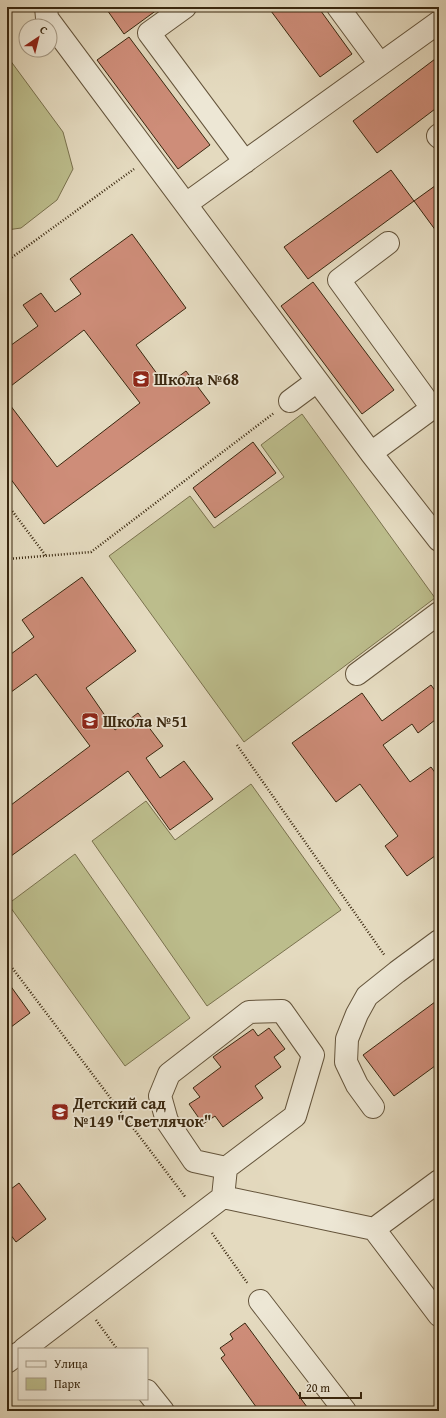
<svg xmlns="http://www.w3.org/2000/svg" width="446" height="1418" viewBox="0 0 446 1418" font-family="'Gentium Book Plus',serif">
	<rect width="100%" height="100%" fill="#e4dabf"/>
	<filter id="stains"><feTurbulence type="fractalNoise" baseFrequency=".005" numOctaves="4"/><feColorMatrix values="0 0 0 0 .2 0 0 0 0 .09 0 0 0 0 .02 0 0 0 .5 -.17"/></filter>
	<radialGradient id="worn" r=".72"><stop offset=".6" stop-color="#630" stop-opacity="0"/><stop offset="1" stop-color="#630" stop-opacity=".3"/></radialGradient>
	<!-- green -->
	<path fill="#bcbd8c" stroke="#7a724e" d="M 7,56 L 63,132 L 73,169 L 57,200 L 21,228 L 7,230 Z
		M 302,414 L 435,598 L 244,742 L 109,556 L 190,496 L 214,528 L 284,477 L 261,445 Z
		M 251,784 L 341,910 L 207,1006 L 92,841 L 146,801 L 175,840 Z
		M 75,854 L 190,1018 L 125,1066 L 8,904 Z"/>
	<!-- building -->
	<path fill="#ce8d79" stroke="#39270f" d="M 105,7 L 161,7 L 124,34 Z
		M 268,7 L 318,7 L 352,54 L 320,77 Z
		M 129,37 L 210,145 L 178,169 L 97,60 Z
		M 439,56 L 439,106 L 377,153 L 353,121 Z
		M 391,170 L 414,201 L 308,279 L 284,247 Z
		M 439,183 L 439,235 L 414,201 Z
		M 132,234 L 186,308 L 136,345 L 166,386 L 186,371 L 210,403 L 44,524 L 7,474 L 7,401 L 57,467 L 140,403 L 84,330 L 7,389 L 7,348 L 38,326 L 23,305 L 41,293 L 55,312 L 81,294 L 70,279 Z
		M 313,282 L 394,390 L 362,414 L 281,306 Z
		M 253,442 L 276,473 L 215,518 L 193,488 Z
		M 82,577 L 136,651 L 86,688 L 115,730 L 138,713 L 163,746 L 146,758 L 160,778 L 184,761 L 213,799 L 170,830 L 128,771 L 7,859 L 7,808 L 90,746 L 36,674 L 7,695 L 7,657 L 34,637 L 22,620 Z
		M 431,685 L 439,696 L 439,717 L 418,733 L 412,724 L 383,745 L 410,782 L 431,767 L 439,778 L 439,853 L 407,876 L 385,846 L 398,836 L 360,784 L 336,802 L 292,743 L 362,693 L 382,721 Z
		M 7,981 L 30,1013 L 7,1030 Z
		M 439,999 L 439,1063 L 394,1096 L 363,1055 Z
		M 269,1028 L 285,1049 L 274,1057 L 281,1067 L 255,1086 L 263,1098 L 223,1127 L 215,1116 L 203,1124 L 189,1104 L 200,1097 L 193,1088 L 221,1067 L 213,1057 L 253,1029 L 258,1036 Z
		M 19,1183 L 46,1219 L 16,1242 L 7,1230 L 7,1192 Z
		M 245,1323 L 310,1411 L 259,1411 L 221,1358 L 225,1355 L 220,1348 L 233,1339 L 230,1334 Z"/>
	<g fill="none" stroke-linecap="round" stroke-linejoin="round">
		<defs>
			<path id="minor" d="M 46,7 L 47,18 L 371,453 L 439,540
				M 185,7 L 149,33 L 245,162
				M 338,7 L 380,64
				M 439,135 L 438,136 L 439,137
				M 186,204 L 439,22
				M 388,243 L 339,280 L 432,408
				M 290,401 L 317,381
				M 371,453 L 439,403
				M 357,674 L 439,613
				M 373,1107 L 357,1085 L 346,1062 L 347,1039 L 357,1014 L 367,996 L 397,972 L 439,941
				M 223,1197 L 226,1168 L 295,1116 L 313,1055 L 282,1011 L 249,1012 L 169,1074 L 160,1096 L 167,1121 L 194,1161 L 226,1168
				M 374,1229 L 439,1315
				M 260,1301 L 345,1411
				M 24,1349 L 223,1197 L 374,1229 L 439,1181
				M 7,1362 L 19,1353
				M 147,1391 L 163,1411"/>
		</defs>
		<!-- minor casing -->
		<use href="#minor" stroke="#64543b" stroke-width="24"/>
		<!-- path -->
		<path stroke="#39270f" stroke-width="2.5" stroke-dasharray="1 2" stroke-linecap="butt" d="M 7,261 L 134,169
			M 7,504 L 46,556
			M 7,559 L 91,552 L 274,413
			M 237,745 L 385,956
			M 7,961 L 186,1198
			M 212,1233 L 248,1284
			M 96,1320 L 117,1349"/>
		<!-- minor -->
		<use href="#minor" stroke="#ede7d5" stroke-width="22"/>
	</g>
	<!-- icons -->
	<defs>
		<symbol id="school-square" viewBox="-11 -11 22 22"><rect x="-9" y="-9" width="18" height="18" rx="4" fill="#8f2418" stroke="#ede7d5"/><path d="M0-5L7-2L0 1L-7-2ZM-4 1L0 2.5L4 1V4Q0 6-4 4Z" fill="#fff"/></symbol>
	</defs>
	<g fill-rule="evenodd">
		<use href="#school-square" x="131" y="369" width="20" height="20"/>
		<use href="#school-square" x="80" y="711" width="20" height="20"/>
		<use href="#school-square" x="50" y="1102" width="20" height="20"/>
	</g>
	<g text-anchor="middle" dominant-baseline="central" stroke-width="3.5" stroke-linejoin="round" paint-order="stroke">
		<!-- poi labels -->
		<g font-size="16" font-weight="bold" fill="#39270f" stroke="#ede7d5" text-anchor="start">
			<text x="154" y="379">Школа №68</text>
			<text x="103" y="721">Школа №51</text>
			<text x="73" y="1103">Детский сад<tspan x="73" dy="18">№149 "Светлячок"</tspan></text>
		</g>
	</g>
	<!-- margin -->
	<rect width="446" height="1418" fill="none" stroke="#e4dabf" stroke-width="24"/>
	<rect x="8" y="8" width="430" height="1402" fill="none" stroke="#39270f" stroke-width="2"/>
	<rect x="12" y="12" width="422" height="1394" fill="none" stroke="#39270f"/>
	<!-- legend -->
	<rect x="18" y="1348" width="130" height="52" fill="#ede7d5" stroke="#a59a86"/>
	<rect x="26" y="1361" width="20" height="6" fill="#ede7d5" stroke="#a59a86"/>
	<text x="54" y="1368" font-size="12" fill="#39270f">Улица</text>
	<rect x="26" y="1378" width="20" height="12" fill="#bcbd8c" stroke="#a59a86"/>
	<text x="54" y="1388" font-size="12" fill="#39270f">Парк</text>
	<!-- north arrow -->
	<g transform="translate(38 38) rotate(35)"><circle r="19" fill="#ede7d5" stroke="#a59a86"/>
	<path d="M0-3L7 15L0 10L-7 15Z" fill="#8f2418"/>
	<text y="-6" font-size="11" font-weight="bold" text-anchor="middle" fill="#39270f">С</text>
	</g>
	<!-- scale -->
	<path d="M300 1392v6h61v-6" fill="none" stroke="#39270f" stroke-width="2"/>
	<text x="306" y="1392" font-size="12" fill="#39270f" stroke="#ede7d5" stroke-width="3" paint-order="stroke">20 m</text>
	<rect width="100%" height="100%" filter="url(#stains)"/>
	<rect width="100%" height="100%" fill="url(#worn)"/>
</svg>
